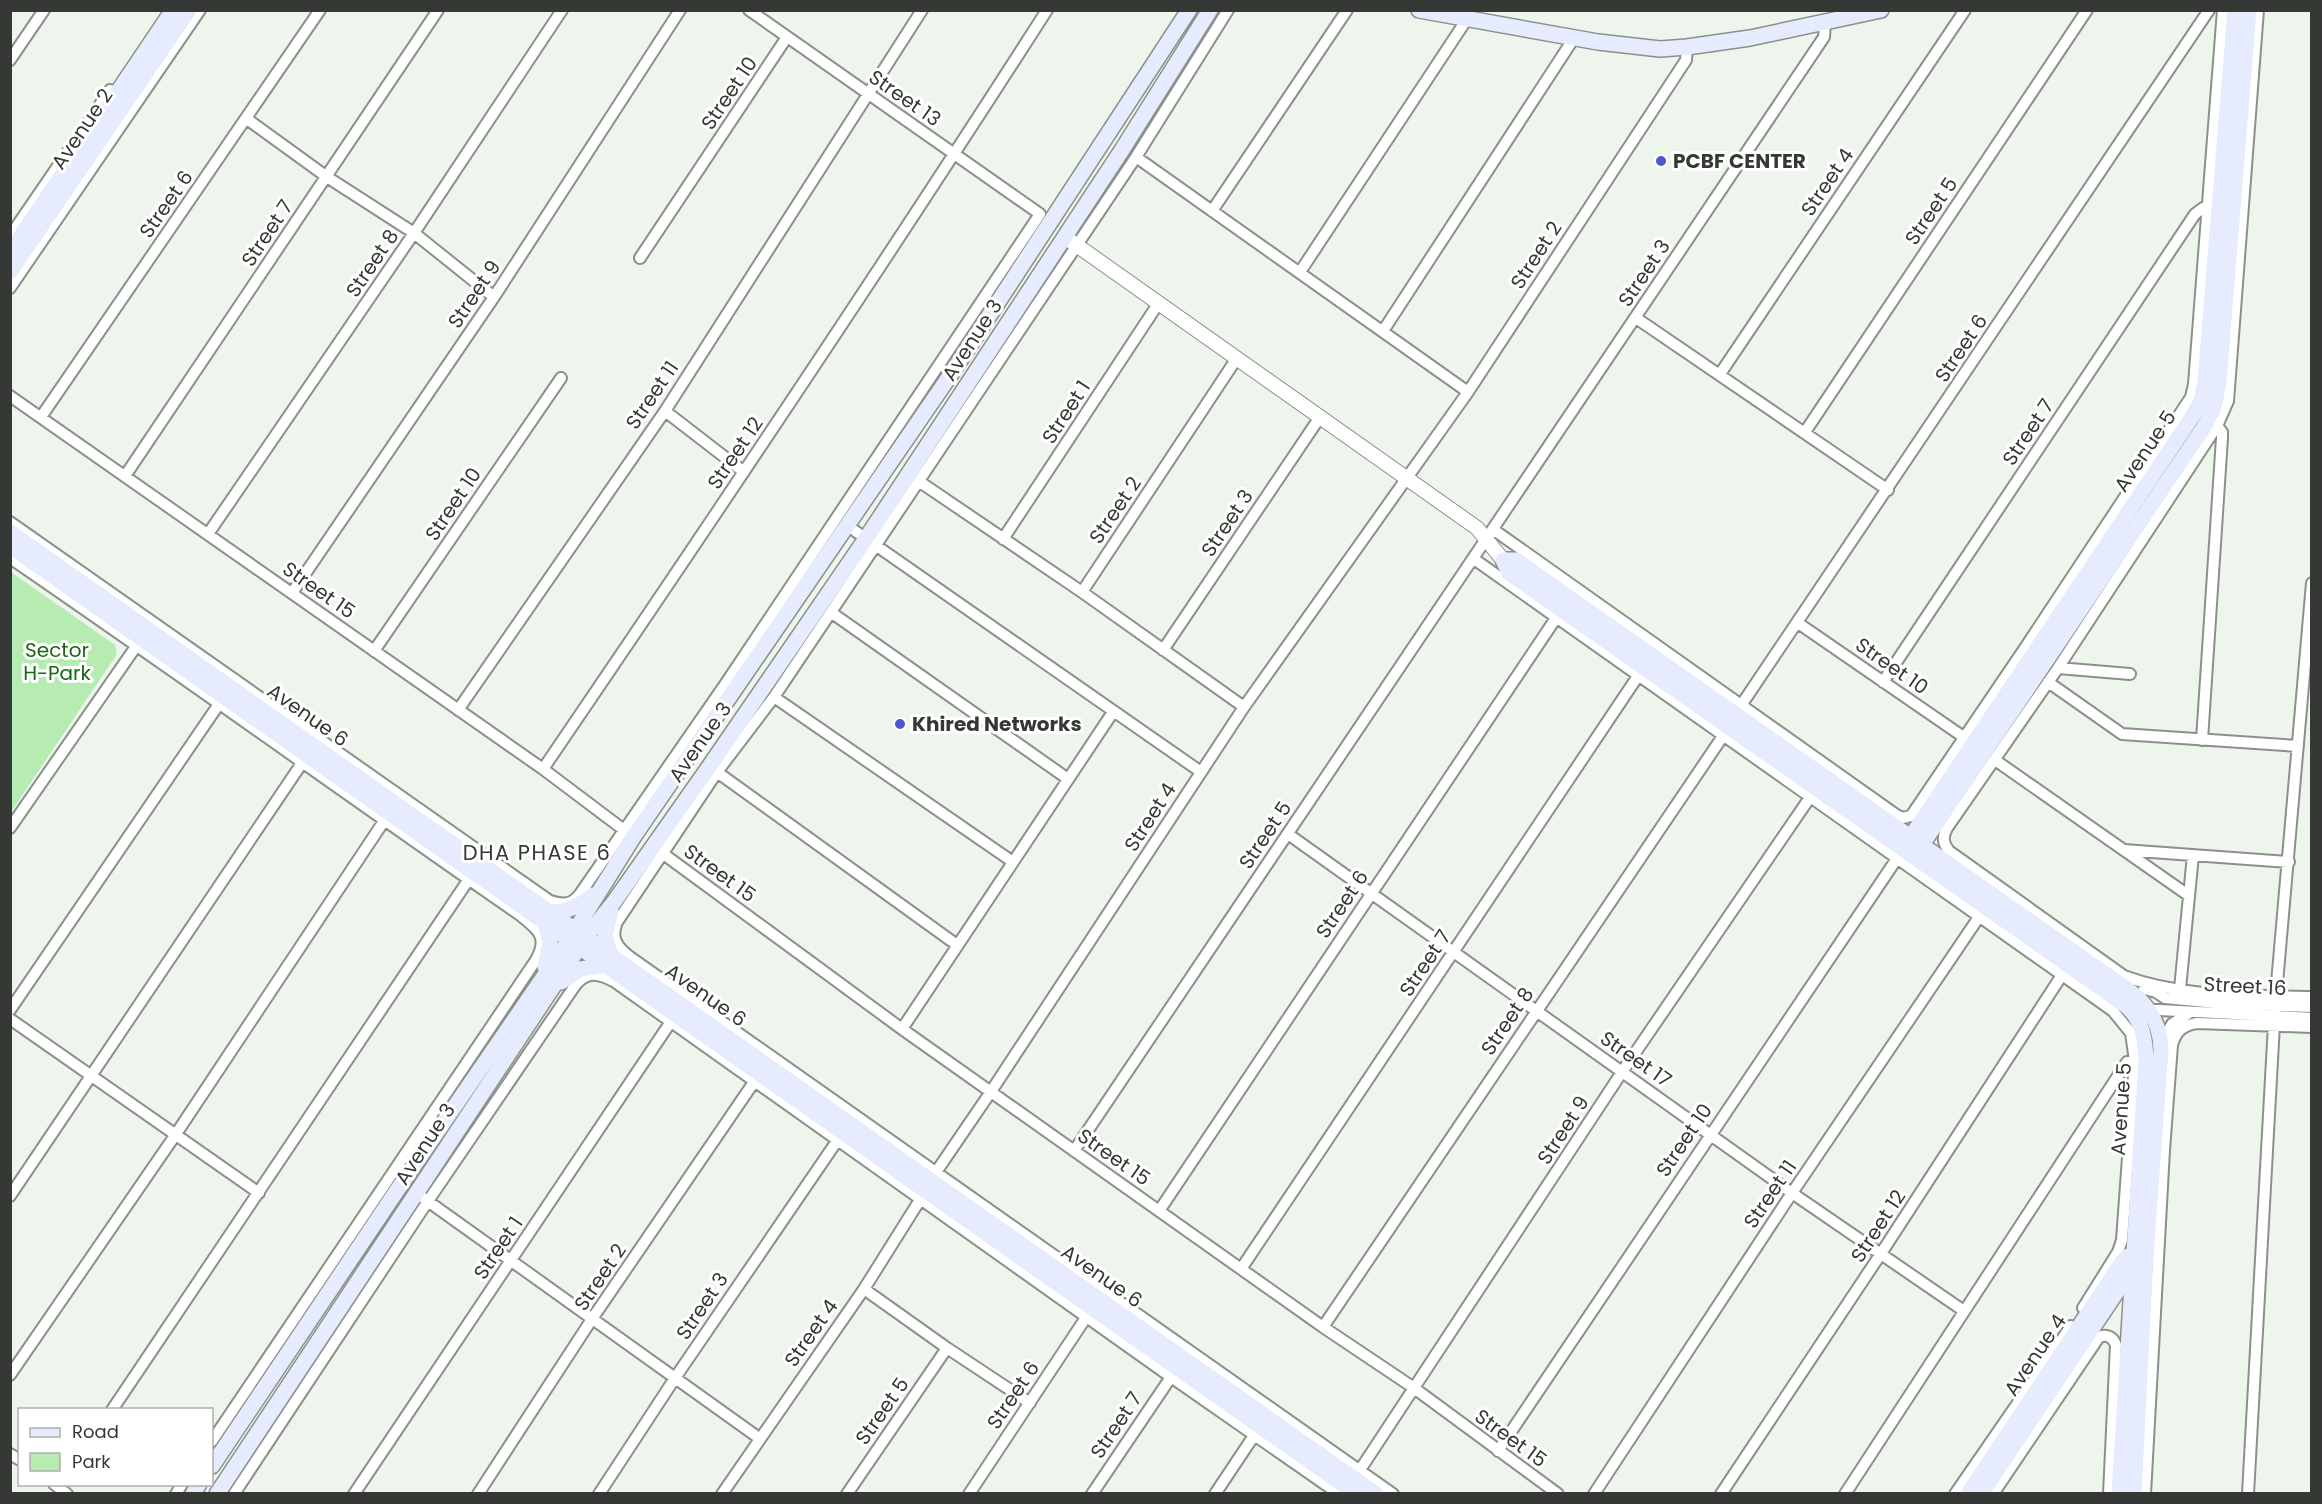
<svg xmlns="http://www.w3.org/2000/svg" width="2322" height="1504" viewBox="0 0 2322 1504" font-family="Poppins,sans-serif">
	<rect width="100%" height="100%" fill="#edf5ec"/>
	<!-- green -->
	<path fill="#b6ecb1" d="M 11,572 L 115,645 L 117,654 L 11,812 Z"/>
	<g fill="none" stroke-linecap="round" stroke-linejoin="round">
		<defs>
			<path id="minor" d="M 1228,10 L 1136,157 L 774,697 L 717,772 L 617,922 C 610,938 617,947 630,957 L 1393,1494
				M 10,60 L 44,10
				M 247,119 L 327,177 L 414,233 L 494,297
				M 1136,157 L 1468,392
				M 1212,211 L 1347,10
				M 10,236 L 110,90
				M 640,258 L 787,37
				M 1300,272 L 1467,19
				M 10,288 L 200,10
				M 1636,318 L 1888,490
				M 1383,331 L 1574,38
				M 1720,374 L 1965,10
				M 10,396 L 543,769 L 628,833
				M 665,411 L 744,472
				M 41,417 L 320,10
				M 2217,426 L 2058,668 L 1947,828 C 1942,837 1943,843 1949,851 L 2124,976 C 2183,998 2250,995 2312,997
				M 1805,432 L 2087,10
				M 125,476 L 438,10
				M 920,482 L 1082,592 L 1244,707
				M 10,522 L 550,901 C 563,905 572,905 580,894 L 726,683 L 1040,214 L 749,10
				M 848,526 L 1201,772
				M 1494,530 L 1895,814 L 1902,818 L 1911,816 L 2027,645 L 2191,397 L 2194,384 L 2223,10
				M 208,534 L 414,233 L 562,10
				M 1003,539 L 1158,304
				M 10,558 C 182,676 350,797 520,915 C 538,929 549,937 536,960 L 212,1441
				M 1474,559 L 2113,1011 L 2131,1033 L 2135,1061 L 2127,1062 L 1845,1494
				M 1082,592 L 1237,358
				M 292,593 L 494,297 L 680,10
				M 832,613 L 1068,779
				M 1798,623 L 1965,738
				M 1163,650 L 1320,417
				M 374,651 L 561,378
				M 2058,668 L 2130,674
				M 1883,682 L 2195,214 L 2203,208 L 2208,208
				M 2048,682 L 2122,734 L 2298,746
				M 774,697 L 1013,862
				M 1742,704 L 2209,10
				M 458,710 L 665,411 L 922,10
				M 2202,740 L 2222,438 L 2222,432 L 2217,426 L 2228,401 L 2258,10
				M 1995,760 L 2188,895
				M 543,769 C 714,518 883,266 1047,10
				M 717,772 L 957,945
				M 10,828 L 137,645
				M 1288,834 L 1792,1193 L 1964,1311
				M 658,850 L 902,1029 L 1323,1327 L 1414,1388 L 1558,1494
				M 2124,850 L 2289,862
				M 2144,989 L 2156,992 L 2165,998 L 2227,1004 L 2312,1007
				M 2180,989 L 2193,855
				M 10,1010 L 219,704
				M 2145,1015 L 2154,1010 L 2160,1010 L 2312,1018
				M 10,1019 L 259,1193
				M 902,1029 L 1113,712
				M 2161,1043 L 2172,1024 L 2189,1013
				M 1074,1151 L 1824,37 L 1825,23
				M 932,1178 L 990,1093 L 1244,707 L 1468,392 L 1686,60 L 1687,47
				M 10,1196 L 302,763
				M 422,1197 L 759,1438
				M 1159,1211 L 1556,618
				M 1241,1269 L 1638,676
				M 864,1289 L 947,1348 L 1030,1403
				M 2083,1308 L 2118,1252 L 2122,1240 L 2135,1061
				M 1323,1327 L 1723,736
				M 10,1375 L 176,1134 L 384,821
				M 112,1410 L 469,879
				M 1498,1451 L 1900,854
				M 10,1454 L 20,1460
				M 1356,1476 L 1622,1072 L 1813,793
				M 54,1484 L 67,1494
				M 176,1494 L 182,1484
				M 234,1494 L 428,1201 L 574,987 C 586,970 599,973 615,982 L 1171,1377 L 1339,1494
				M 354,1494 L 670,1023
				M 478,1494 L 592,1319 L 754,1082
				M 599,1494 L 675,1378 L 837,1141
				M 722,1494 L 864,1289 L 923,1195
				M 847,1494 L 947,1348
				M 969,1494 L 1087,1316
				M 1092,1494 L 1171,1377
				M 1215,1494 L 1255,1434
				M 1594,1494 L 1792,1193 L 1979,917
				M 1721,1494 L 1880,1255 L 2062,975
				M 1955,1494 L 2071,1326
				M 1993,1494 L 2099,1337 C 2107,1334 2113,1337 2116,1345 L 2109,1494
				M 2145,1494 L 2164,1150 L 2172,1045 C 2176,1031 2183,1025 2197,1023 L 2312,1027
				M 2248,1494 L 2275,1006 L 2312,583"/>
			<path id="tertiary" d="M 1065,237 L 1477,528 L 1503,560"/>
			<path id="secondary" d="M 1419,10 L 1598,42 L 1660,49 L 1687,47 L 1750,38 L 1881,10
				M 10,252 L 173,10
				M 10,272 L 189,10
				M 10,532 L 1376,1494
				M 10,546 L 1356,1494
				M 1906,844 L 2192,417 L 2201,401 L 2205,382 L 2235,10
				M 1917,852 L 2204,427 L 2213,410 L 2219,382 L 2249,10
				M 611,911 L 605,936 L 611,955
				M 550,912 C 569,912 578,906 593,895
				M 544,921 L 550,942 L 545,967
				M 561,982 L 581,969 L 605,965
				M 212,1466 L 402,1183 L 569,940 L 634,836 L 949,377 L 1189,10
				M 193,1494 L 199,1484
				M 217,1494 L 586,937 L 614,902 L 709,767 L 865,540 L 1122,150 L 1210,10
				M 1968,1494 L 2122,1262 L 2128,1256 L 2139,1255
				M 1981,1494 L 2124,1281 L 2129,1276 L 2136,1275
				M 2119,1494 L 2146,1060 C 2145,1039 2143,1020 2125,1005 L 1509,573 L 1503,560 L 1516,560 L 2131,992 C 2149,1006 2161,1026 2161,1050 L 2146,1255 L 2134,1494"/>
		</defs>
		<!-- minor casing -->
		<use href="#minor" stroke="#8b918a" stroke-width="14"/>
		<!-- tertiary casing -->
		<use href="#tertiary" stroke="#8b918a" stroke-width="16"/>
		<!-- secondary casing -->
		<use href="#secondary" stroke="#8b918a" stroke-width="18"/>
		<!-- minor -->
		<use href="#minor" stroke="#fff" stroke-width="10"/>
		<!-- tertiary -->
		<use href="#tertiary" stroke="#fff" stroke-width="14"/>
		<!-- secondary -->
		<use href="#secondary" stroke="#e6ebfe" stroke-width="15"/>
	</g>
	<!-- markers -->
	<g fill="#4e57cd" stroke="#fff" stroke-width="2">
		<circle cx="1661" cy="161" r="6"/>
		<circle cx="900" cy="724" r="6"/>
	</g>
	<g text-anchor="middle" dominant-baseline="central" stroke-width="6" stroke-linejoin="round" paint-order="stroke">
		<!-- street labels -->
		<g font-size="20" fill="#363835" stroke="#fff">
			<text transform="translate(729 93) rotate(-56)">Street 10</text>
			<text transform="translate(905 98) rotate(35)">Street 13</text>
			<text transform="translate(82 129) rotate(-56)">Avenue 2</text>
			<text transform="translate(1827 182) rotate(-56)">Street 4</text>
			<text transform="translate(166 204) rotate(-55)">Street 6</text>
			<text transform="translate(1931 211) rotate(-56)">Street 5</text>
			<text transform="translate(267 233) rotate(-56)">Street 7</text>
			<text transform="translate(1536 255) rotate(-57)">Street 2</text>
			<text transform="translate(372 263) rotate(-56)">Street 8</text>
			<text transform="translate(1644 273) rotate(-56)">Street 3</text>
			<text transform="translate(474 294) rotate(-56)">Street 9</text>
			<text transform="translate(972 340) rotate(-57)">Avenue 3</text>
			<text transform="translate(1961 348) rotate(-56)">Street 6</text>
			<text transform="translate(652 395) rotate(-56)">Street 11</text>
			<text transform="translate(1066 412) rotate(-57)">Street 1</text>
			<text transform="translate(2028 432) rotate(-56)">Street 7</text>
			<text transform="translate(2145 451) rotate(-56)">Avenue 5</text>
			<text transform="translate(735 453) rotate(-56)">Street 12</text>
			<text transform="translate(453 504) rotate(-56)">Street 10</text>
			<text transform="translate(1115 510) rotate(-56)">Street 2</text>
			<text transform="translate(1227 523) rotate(-56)">Street 3</text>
			<text transform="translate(319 590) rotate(35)">Street 15</text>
			<text transform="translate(1892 666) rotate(35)">Street 10</text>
			<text transform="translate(308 715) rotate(35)">Avenue 6</text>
			<text transform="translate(700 742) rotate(-55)">Avenue 3</text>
			<text transform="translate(1150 817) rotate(-57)">Street 4</text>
			<text transform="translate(1265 835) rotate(-56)">Street 5</text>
			<text transform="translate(720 873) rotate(36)">Street 15</text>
			<text transform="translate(1342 904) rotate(-56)">Street 6</text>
			<text transform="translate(1425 963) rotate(-56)">Street 7</text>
			<text transform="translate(2245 986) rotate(3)">Street 16</text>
			<text transform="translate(706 995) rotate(35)">Avenue 6</text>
			<text transform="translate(1507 1021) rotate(-56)">Street 8</text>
			<text transform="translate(1636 1059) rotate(35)">Street 17</text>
			<text transform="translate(2121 1109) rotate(-86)">Avenue 5</text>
			<text transform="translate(1563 1130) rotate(-57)">Street 9</text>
			<text transform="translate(1684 1140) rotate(-56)">Street 10</text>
			<text transform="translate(425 1144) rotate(-57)">Avenue 3</text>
			<text transform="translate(1114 1157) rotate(35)">Street 15</text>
			<text transform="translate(1770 1194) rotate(-56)">Street 11</text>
			<text transform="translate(1878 1226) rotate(-57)">Street 12</text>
			<text transform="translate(498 1248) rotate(-56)">Street 1</text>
			<text transform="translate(1102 1276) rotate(35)">Avenue 6</text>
			<text transform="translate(600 1277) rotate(-56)">Street 2</text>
			<text transform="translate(702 1306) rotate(-56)">Street 3</text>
			<text transform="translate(811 1333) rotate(-55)">Street 4</text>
			<text transform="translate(2035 1355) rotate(-56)">Avenue 4</text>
			<text transform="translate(1013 1395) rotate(-56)">Street 6</text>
			<text transform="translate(882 1411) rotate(-55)">Street 5</text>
			<text transform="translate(1116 1425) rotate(-56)">Street 7</text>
			<text transform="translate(1511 1438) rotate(36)">Street 15</text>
		</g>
		<!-- poi labels -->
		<g font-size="20" font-weight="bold" fill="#363835" stroke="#fff" text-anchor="start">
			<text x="1673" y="161">PCBF CENTER</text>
			<text x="912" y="724">Khired Networks</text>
		</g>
		<!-- park labels -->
		<g font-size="20" fill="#196617" stroke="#fff">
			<text x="57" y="650">Sector<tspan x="57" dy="23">H-Park</tspan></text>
		</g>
		<!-- neighbourhood labels -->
		<g font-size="21" letter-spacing="1.5" fill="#363835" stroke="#fff">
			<text x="537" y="852">DHA PHASE 6</text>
		</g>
	</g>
	<!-- border -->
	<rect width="2322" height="1504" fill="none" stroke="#363835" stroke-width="24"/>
	<!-- legend -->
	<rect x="18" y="1408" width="195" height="78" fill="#ffffff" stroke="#afafae" stroke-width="1.5"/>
	<rect x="30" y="1428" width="30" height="9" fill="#e6ebfe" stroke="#afafae" stroke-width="1.5"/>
	<text x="72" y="1438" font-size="18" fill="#363835">Road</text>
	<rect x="30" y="1453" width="30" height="18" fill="#b6ecb1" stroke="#afafae" stroke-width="1.5"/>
	<text x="72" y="1468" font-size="18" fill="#363835">Park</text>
</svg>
